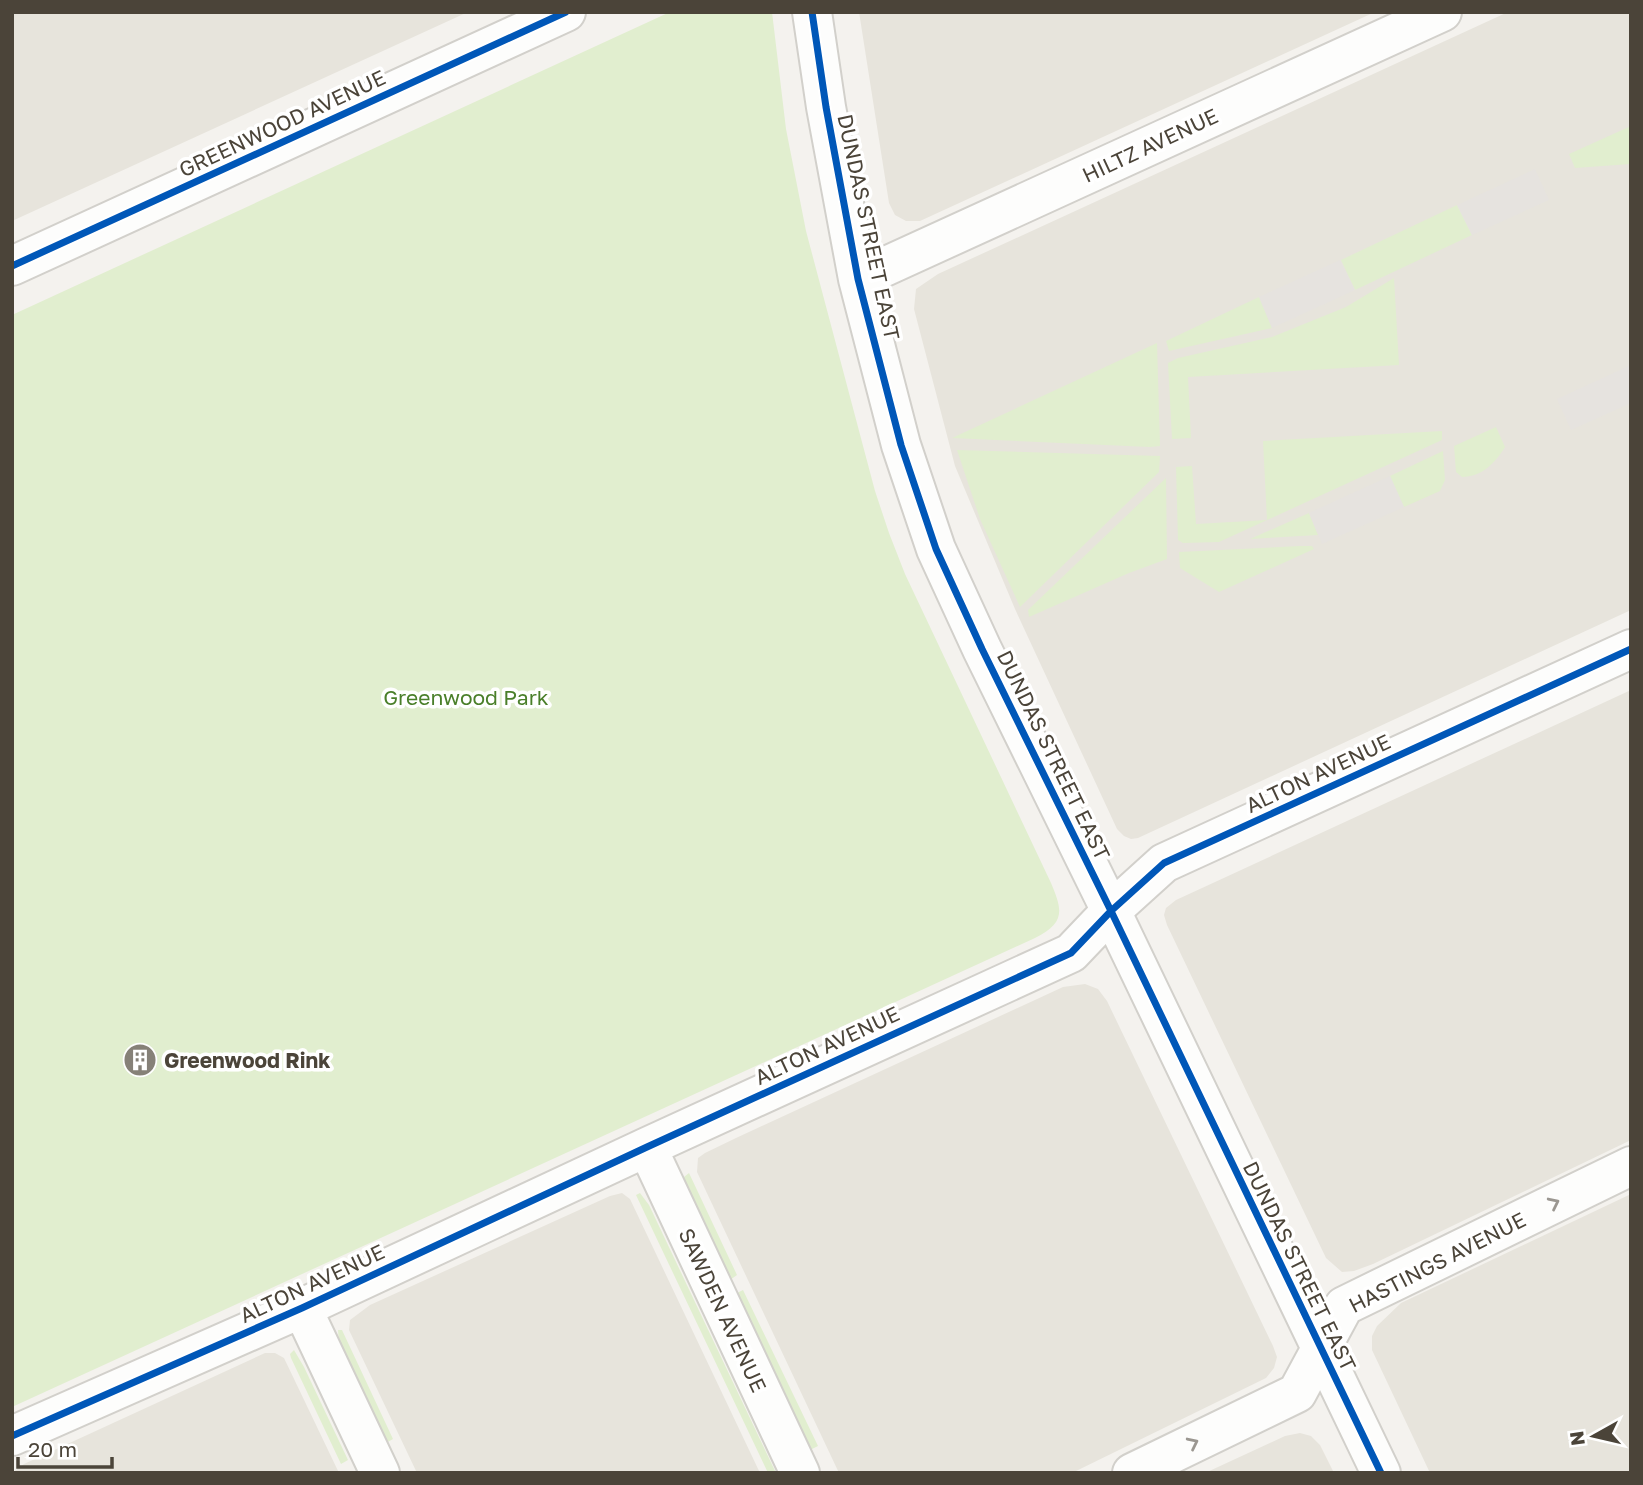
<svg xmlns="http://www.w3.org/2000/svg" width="1643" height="1485" viewBox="0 0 1643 1485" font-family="'Golos Text',sans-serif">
	<rect width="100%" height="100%" fill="#f4f2ee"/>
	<!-- residential -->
	<path fill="#e7e4dc" d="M 12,12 L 468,12 L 12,221 Z
		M 859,12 L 1375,12 L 920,221 L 906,221 L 895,215 L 889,203 Z
		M 1508,12 L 1631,12 L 1631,610 L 1138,838 L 1131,839 L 1124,836 L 1117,829 L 1015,609 L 955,466 L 914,309 L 916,289 L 938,274 Z
		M 1631,690 L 1631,1140 L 1373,1264 L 1354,1271 L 1342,1272 L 1326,1258 L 1167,925 L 1164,915 L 1166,908 L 1176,900 Z
		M 1085,984 L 1098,989 L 1107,1001 L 1273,1346 L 1277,1357 L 1274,1368 L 1266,1378 L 1072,1473 L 839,1473 L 697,1172 L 698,1158 L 705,1153 L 736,1138 L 1063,987 Z
		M 622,1193 L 630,1199 L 760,1473 L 417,1473 L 349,1330 L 350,1320 L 370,1305 L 610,1196 Z
		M 1631,1194 L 1631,1473 L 1430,1473 L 1372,1350 L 1372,1336 L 1377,1326 L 1401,1303 Z
		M 265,1353 L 275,1353 L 284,1358 L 339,1473 L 12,1473 L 24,1464 Z
		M 1300,1433 L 1311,1436 L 1320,1445 L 1334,1473 L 1205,1473 L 1285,1436 Z"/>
	<!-- green -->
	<path fill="#e1eecf" d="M 670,12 L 772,12 L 786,129 L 806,231 L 875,491 L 889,533 L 905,574 L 1051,883 C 1063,911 1065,923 1035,938 L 12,1407 L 12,315 Z
		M 1631,126 L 1631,164 L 1575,168 L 1569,154 Z
		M 1457,205 L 1472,235 L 1355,290 L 1341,260 Z
		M 1394,278 L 1399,365 L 1188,377 L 1191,438 L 1172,439 L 1168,363 L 1178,358 L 1272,337 L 1346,307 Z
		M 1259,297 L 1272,328 L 1169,351 L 1166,341 Z
		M 1157,343 L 1160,446 L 1150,447 L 952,438 Z
		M 1496,427 L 1505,447 C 1495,463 1482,477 1462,477 L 1456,472 L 1454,446 Z
		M 1442,431 L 1442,440 L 1219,542 L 1183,543 L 1178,540 L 1176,467 L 1192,466 L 1196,524 L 1267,520 L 1263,441 Z
		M 957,450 L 1160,456 L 1159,472 L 1020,607 L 980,519 Z
		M 1443,451 L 1445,480 L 1440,491 L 1404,507 L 1390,476 Z
		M 1166,478 L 1167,559 L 1129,573 L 1029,617 L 1028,610 Z
		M 1309,513 L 1318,535 L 1250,539 Z
		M 1300,546 L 1312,546 L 1314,549 L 1219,592 L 1180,568 L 1179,552 Z
		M 689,1173 L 737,1275 L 730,1280 L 688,1190 L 684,1177 Z
		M 640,1193 L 649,1205 L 776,1473 L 768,1473 L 636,1195 Z
		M 743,1290 L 818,1446 L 810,1450 L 735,1294 Z
		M 338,1330 L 342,1330 L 393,1439 L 386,1443 L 339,1344 Z
		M 294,1350 L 304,1367 L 348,1460 L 341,1464 L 291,1358 L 290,1354 Z"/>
	<!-- parking -->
	<path fill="#e6e3df" d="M 1535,169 L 1549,200 L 1472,235 L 1457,205 Z
		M 1340,260 L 1355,290 L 1272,328 L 1259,297 Z
		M 1631,365 L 1631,403 L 1571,430 L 1557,399 Z
		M 1390,476 L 1404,507 L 1322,544 L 1309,513 Z"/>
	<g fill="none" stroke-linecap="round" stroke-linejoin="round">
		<defs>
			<path id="minor" d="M 812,12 L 826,107 L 858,279 L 901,445 L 936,549 L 982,649 L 1111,911 L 1381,1473
				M 12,266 L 566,12
				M 858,279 L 1442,12
				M 647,1147 L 800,1473
				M 302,1308 L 380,1473
				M 12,1436 L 302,1308 L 647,1147 L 1071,953 L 1111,911 L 1164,863 L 1631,649
				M 1132,1473 L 1297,1393 L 1344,1306 L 1631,1166"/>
		</defs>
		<!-- minor casing -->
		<use href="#minor" stroke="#d2d0cb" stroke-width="42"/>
		<!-- minor -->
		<use href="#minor" stroke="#fdfdfc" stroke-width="38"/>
		<defs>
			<path id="cycleway" d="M 812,12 L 826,107 L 858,279 L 901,445 L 936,549 L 982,649 L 1111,911 L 1381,1473
				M 12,266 L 566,12
				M 12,1436 L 302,1308 L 647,1147 L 1071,953 L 1111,911 L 1164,863 L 1631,649"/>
		</defs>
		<!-- cycleway casing -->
		<use href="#cycleway" stroke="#fff" stroke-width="11"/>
		<!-- cycleway -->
		<use href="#cycleway" stroke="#0057b8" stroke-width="7"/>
	</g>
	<!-- one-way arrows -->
	<defs><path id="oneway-chevron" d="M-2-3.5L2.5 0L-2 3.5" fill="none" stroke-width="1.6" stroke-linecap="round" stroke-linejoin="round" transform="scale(1.75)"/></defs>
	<g stroke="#9b9791">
		<use href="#oneway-chevron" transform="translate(1554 1203) rotate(-26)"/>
		<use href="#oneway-chevron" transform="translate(1193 1443) rotate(-26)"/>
	</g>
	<!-- icons -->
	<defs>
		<symbol id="building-disc" viewBox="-11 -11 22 22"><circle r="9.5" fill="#868178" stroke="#fff"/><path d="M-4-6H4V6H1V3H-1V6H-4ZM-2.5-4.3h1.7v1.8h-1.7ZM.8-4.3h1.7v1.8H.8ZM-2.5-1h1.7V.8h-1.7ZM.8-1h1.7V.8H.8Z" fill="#fff"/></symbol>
	</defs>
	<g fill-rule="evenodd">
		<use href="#building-disc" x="121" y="1041" width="38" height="38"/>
	</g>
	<g text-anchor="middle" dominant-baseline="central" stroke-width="7" stroke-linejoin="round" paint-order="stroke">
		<!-- street labels -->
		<g font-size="21" fill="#4b4439" stroke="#fff">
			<text transform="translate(282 123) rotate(-25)">GREENWOOD AVENUE</text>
			<text transform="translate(1150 145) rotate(-25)">HILTZ AVENUE</text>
			<text transform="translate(869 227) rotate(78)">DUNDAS STREET EAST</text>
			<text transform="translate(1054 755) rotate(64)">DUNDAS STREET EAST</text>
			<text transform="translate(1318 773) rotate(-25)">ALTON AVENUE</text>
			<text transform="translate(827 1045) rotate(-25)">ALTON AVENUE</text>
			<text transform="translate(1437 1262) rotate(-27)">HASTINGS AVENUE</text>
			<text transform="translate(1300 1266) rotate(64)">DUNDAS STREET EAST</text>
			<text transform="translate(312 1283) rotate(-25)">ALTON AVENUE</text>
			<text transform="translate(723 1310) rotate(65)">SAWDEN AVENUE</text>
		</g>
		<!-- park labels -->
		<g font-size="21" fill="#4a7f2a" stroke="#fff">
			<text x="466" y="697">Greenwood Park</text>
		</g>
		<!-- poi labels -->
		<g font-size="21" font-weight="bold" fill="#4b4439" stroke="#fff" text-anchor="start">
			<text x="164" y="1060">Greenwood Rink</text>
		</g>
	</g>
	<!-- border -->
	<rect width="1643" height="1485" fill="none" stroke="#4b4439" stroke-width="28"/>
	<!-- north arrow -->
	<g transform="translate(1594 1436) rotate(262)" stroke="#ffffff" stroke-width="5" paint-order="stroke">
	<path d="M0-5L12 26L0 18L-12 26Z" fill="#4b4439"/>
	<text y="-10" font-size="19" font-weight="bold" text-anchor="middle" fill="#4b4439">N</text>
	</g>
	<!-- scale -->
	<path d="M18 1457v10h94v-10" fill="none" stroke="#4b4439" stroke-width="3.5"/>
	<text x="28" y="1457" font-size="21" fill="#4b4439" stroke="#ffffff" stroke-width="5" paint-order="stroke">20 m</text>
</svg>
